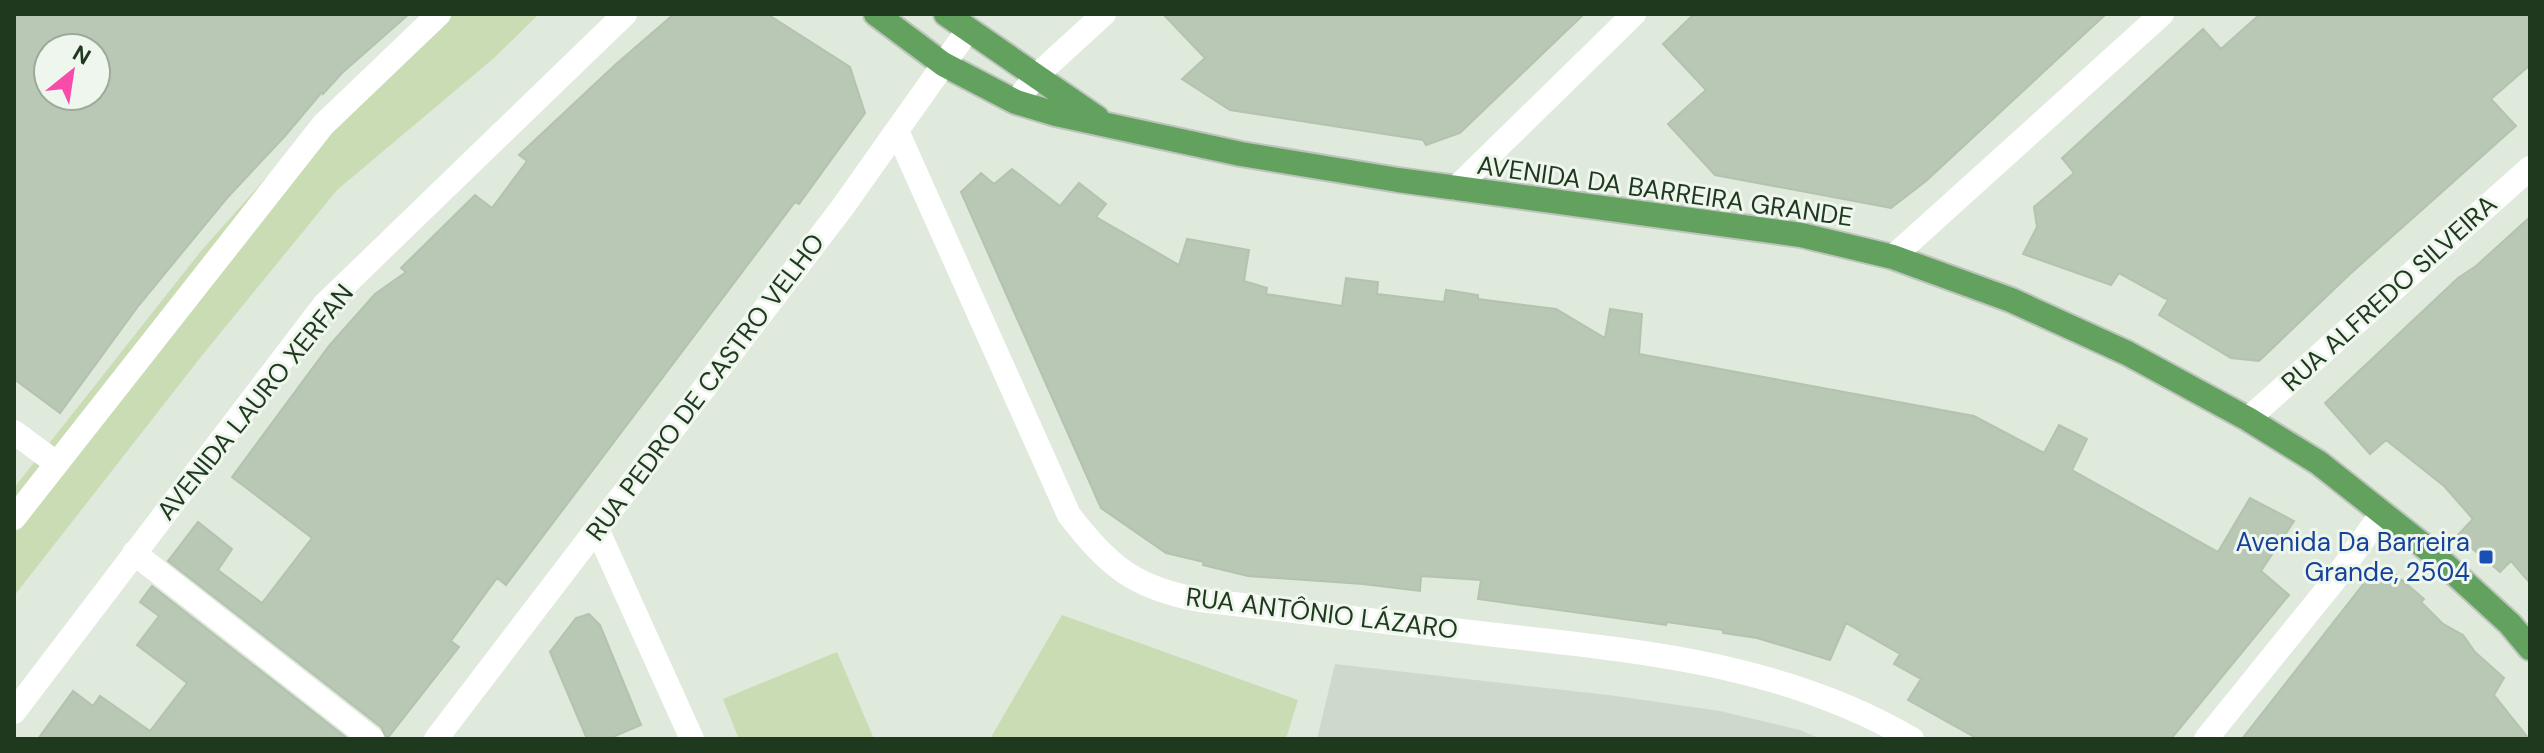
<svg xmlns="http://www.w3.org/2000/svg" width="2544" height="753" viewBox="0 0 2544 753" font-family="'DM Sans',sans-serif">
	<rect width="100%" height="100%" fill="#dfe9dc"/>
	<!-- built -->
	<path fill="#ced9cb" d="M 1335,664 L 1616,696 L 1720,711 L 1800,730 L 1821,739 L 1317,739 Z"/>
	<!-- green -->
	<path fill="#c9dcb3" d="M 441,14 L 539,14 L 494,58 L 337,190 L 204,353 L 14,596 L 14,488 L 201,251 L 350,83 Z
		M 1062,615 L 1298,700 L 1286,739 L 990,739 Z
		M 837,652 L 874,739 L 739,739 L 723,699 Z"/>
	<!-- building -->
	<path fill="#b9c7b5" stroke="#b3c3af" stroke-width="2" fill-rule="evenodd" d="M 14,14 L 409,14 L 342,73 L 323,94 L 322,92 L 285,136 L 227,198 L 139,305 L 60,413 L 14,379 ZM 48,48 L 96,48 L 96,96 L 48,96 Z
		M 674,14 L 767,14 L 850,67 L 865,113 L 799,204 L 795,202 L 506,585 L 497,578 L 451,641 L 459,647 L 387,739 L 381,727 L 168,561 L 198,522 L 232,549 L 218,570 L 262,603 L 312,538 L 232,477 L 329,346 L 375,294 L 406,272 L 401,268 L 475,195 L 492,208 L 527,161 L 519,155 L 615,65 Z
		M 1163,14 L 1584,14 L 1460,133 L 1426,145 L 1423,140 L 1230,110 L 1182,79 L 1205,58 Z
		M 1694,14 L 2106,14 L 1926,181 L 1891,208 L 1715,175 L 1668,124 L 1706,90 L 1663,44 Z
		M 2260,14 L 2530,14 L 2530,65 L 2491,99 L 2516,126 L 2350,274 L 2259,361 L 2231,358 L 2159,315 L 2168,300 L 2119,273 L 2111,285 L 2023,254 L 2037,227 L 2034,207 L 2074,173 L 2062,158 L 2203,29 L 2221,49 Z
		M 1012,169 L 1060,206 L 1079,183 L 1106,204 L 1096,217 L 1179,265 L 1187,239 L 1249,250 L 1244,281 L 1267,288 L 1266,294 L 1342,306 L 1346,278 L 1378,282 L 1377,294 L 1444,302 L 1446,290 L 1478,295 L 1478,299 L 1556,309 L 1605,338 L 1610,309 L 1642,314 L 1639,354 L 1974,416 L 2044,453 L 2059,425 L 2087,439 L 2072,470 L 2218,552 L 2250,498 L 2294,521 L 2261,571 L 2289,595 L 2171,739 L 1978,739 L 1908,700 L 1921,679 L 1894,664 L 1900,654 L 1846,623 L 1830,660 L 1757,638 L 1723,633 L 1723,630 L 1667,622 L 1666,625 L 1478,599 L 1481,580 L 1421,576 L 1420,591 L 1363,584 L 1248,576 L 1203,565 L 1204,562 L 1166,553 L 1101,508 L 961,192 L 981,173 L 994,184 Z
		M 2530,217 L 2530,583 L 2511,561 L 2500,572 L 2457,536 L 2473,519 L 2444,486 L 2386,440 L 2370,454 L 2325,403 L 2458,278 L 2476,266 Z
		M 2395,574 L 2424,599 L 2421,602 L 2443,624 L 2463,635 L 2475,652 L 2504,678 L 2494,695 L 2529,739 L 2242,739 L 2369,577 Z
		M 152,586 L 348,739 L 38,739 L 73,691 L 93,706 L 100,696 L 150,731 L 187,683 L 137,645 L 159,616 L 140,602 Z
		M 589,614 L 600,625 L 641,725 L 608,739 L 587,739 L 550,652 L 576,618 Z"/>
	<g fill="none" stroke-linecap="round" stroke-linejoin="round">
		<defs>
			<path id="major" d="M 876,14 L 943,64 L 1016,102 L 1056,114 L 1241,154 L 1398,180 L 1801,235 L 1893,257 L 2011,300 L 2127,353 L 2248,419 L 2319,463 L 2429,550 L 2510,624 L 2530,648
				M 946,14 L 1097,118"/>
		</defs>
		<!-- major casing -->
		<use href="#major" stroke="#bcc4bc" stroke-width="28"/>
		<!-- minor -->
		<path stroke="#fff" stroke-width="24" d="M 1016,102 L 1035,77 L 1104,14
			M 897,131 L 1069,515 C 1109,567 1135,588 1200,600 C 1299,612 1398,624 1496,635 C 1641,651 1784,664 1912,739
			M 1456,188 L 1634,14
			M 1893,257 L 2162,14
			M 2248,419 L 2530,168
			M 14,432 L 56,463
			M 14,518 L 323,125 L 439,14
			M 597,529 L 692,739
			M 134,553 L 372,739
			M 14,712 L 324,305 L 625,14
			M 436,739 L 842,208 L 968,30
			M 2206,739 L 2333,582 L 2382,513"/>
		<!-- major -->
		<use href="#major" stroke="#62a15e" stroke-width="24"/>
	</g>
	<!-- markers -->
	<rect fill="#1a4fb4" stroke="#eff6ed" stroke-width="3" x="2478" y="549" width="16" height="16" rx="4"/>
	<g text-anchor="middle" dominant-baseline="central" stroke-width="6" stroke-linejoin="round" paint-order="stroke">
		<!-- street labels -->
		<g font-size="26" fill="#1f391e" stroke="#eff6ed">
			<text transform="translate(1665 191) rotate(8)">AVENIDA DA BARREIRA GRANDE</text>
			<text transform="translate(2389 293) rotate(-42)">RUA ALFREDO SILVEIRA</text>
			<text transform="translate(705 387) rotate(-53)">RUA PEDRO DE CASTRO VELHO</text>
			<text transform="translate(255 402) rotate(-51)">AVENIDA LAURO XERFAN</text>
			<text transform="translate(1322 613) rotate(7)">RUA ANTÔNIO LÁZARO</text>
		</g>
		<!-- transit labels -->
		<g font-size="26" fill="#164399" stroke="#eff6ed" text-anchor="end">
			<text x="2470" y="542">Avenida Da Barreira<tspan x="2470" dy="30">Grande, 2504</tspan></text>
		</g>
	</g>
	<!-- border -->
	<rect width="2544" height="753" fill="none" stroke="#1f391e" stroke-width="32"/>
	<!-- north arrow -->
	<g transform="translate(72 72) rotate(30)"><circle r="38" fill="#eff6ed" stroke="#9caa9a" stroke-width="2"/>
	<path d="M0-6L14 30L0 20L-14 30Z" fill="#f84baa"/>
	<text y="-12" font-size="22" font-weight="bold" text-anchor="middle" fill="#1f391e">N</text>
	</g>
</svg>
